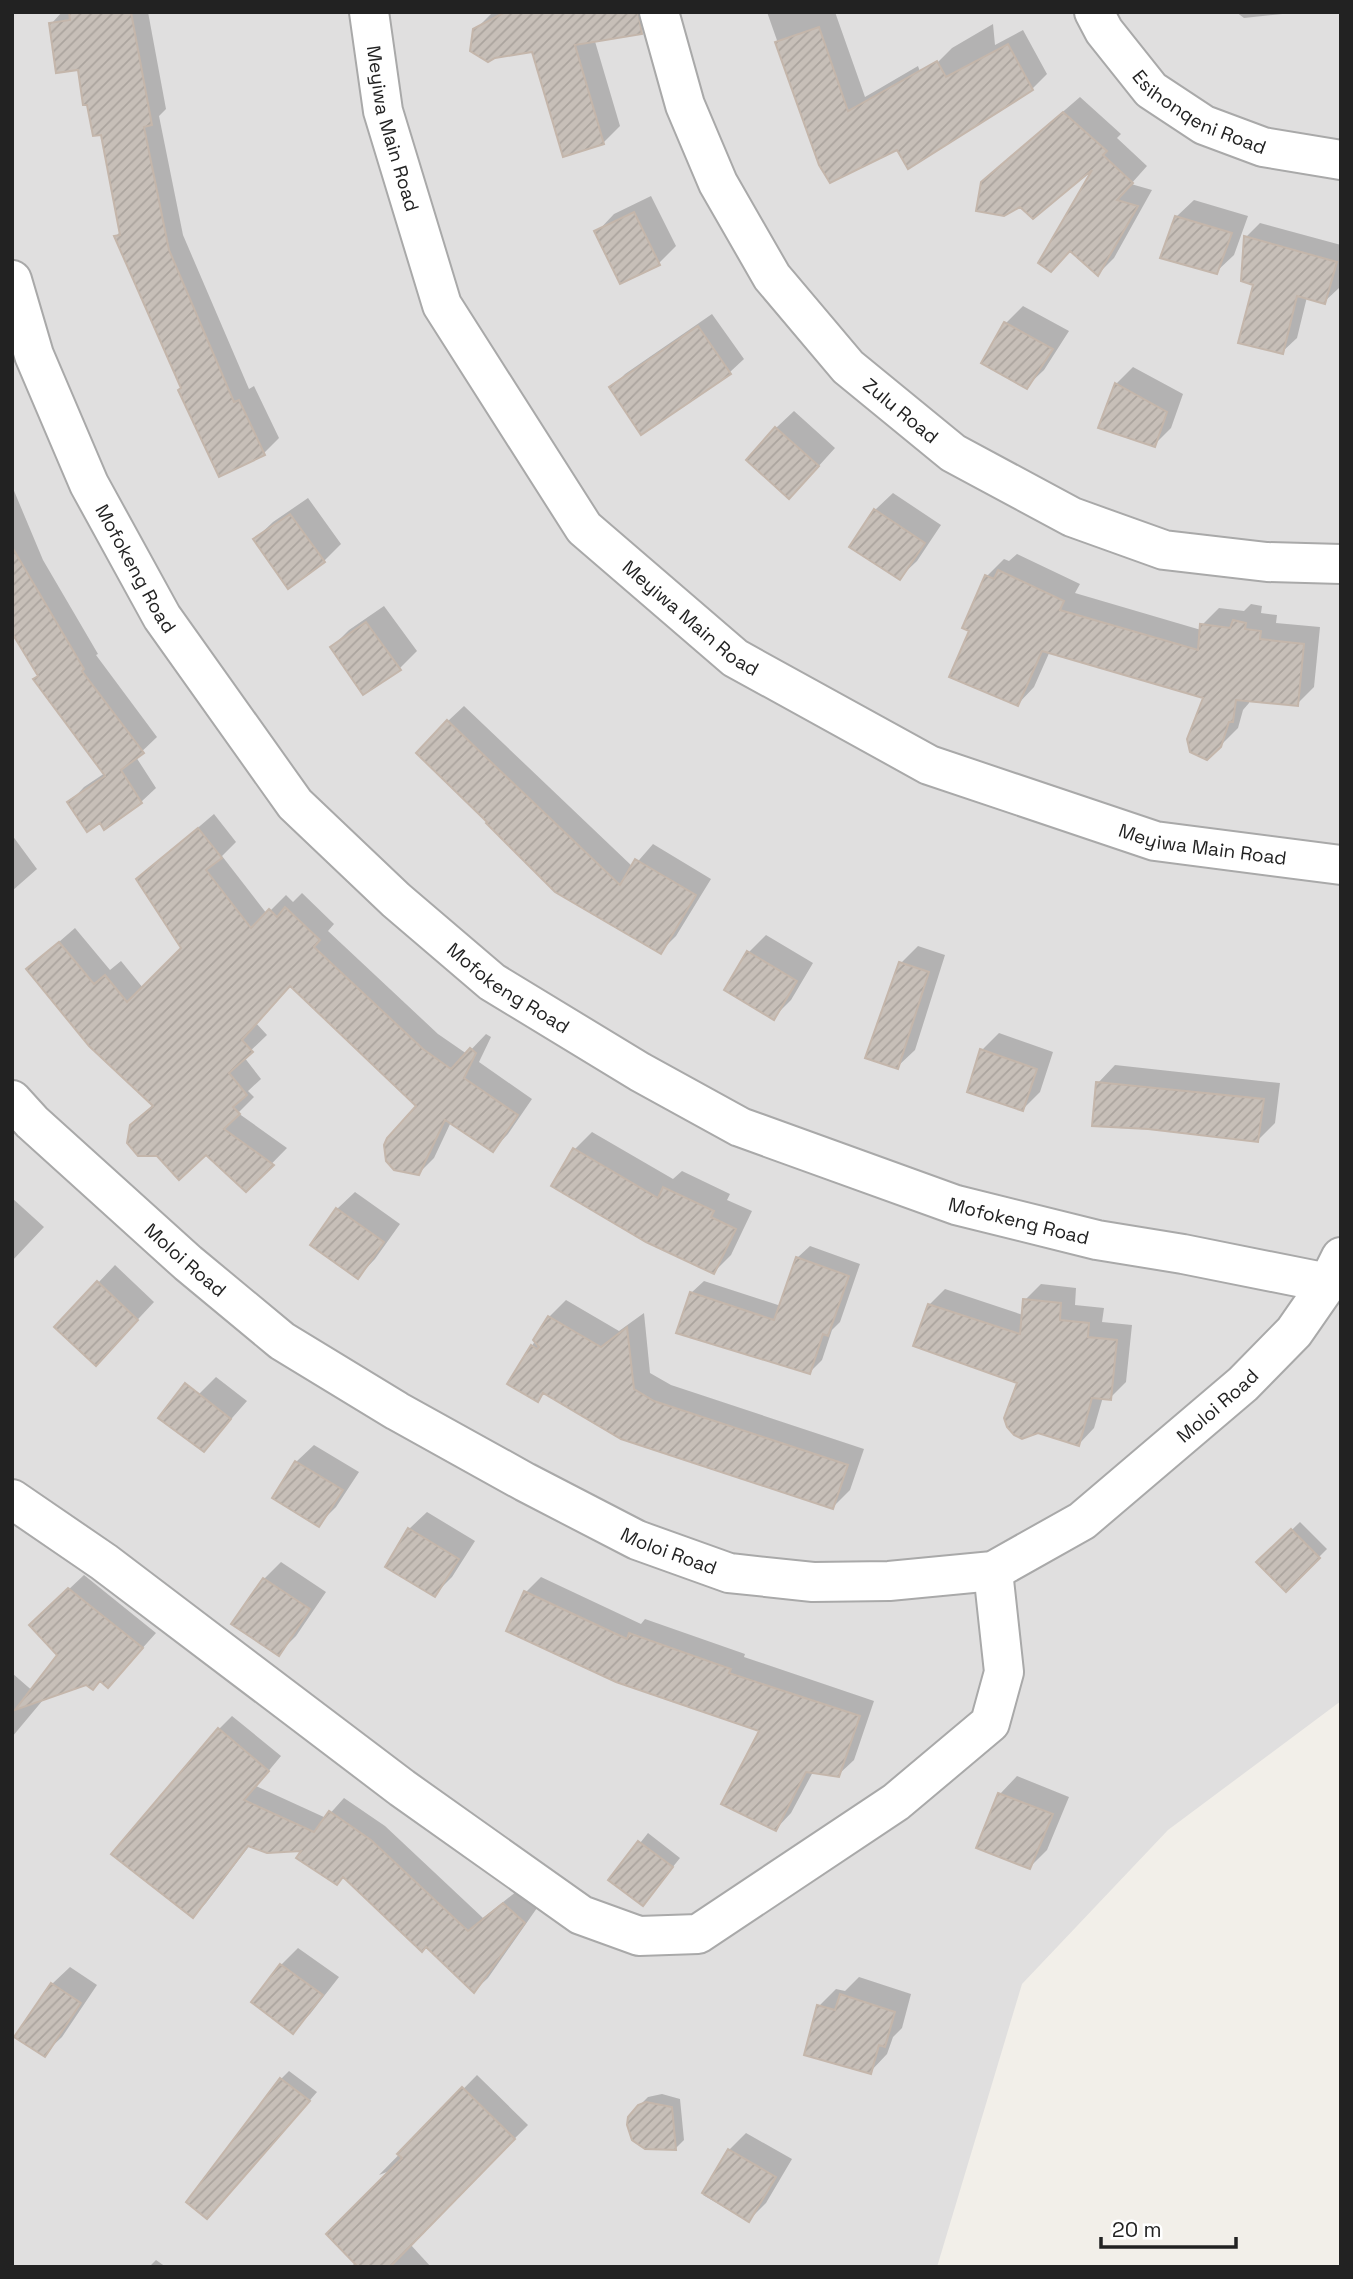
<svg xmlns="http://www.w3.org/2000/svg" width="1353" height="2279" viewBox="0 0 1353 2279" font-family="'Space Grotesk',sans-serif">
	<defs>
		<pattern id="building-hatch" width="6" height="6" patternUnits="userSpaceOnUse" patternTransform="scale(1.75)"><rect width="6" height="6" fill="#c7bfb8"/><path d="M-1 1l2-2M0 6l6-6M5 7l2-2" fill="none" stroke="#aba49e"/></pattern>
	</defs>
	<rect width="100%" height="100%" fill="#f2efe9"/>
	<!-- residential -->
	<path fill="#e0dfdf" d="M 12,12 L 1341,12 L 1341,1701 L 1168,1830 L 1022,1984 L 937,2267 L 12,2267 Z"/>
	<!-- shadow -->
	<path fill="#0003" d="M 62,12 L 148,12 L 166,109 L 159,116 L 183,235 L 249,389 L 254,386 L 279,438 L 264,453 L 183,387 L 116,236 L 121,231 L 102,132 L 80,68 L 51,24 Z
		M 493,12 L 607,12 L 594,38 L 620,126 L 603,143 L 533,50 L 475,30 Z
		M 767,12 L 835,12 L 865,97 L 918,66 L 937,121 L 821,165 Z
		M 1236,12 L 1302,12 L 1244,18 Z
		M 993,24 L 995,45 L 1023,30 L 1047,74 L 1032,89 L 943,145 L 937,63 L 952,48 Z
		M 1080,97 L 1121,134 L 1117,138 L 1147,166 L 1131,184 L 1152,190 L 1114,258 L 1098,274 L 1098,164 L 999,167 Z
		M 651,196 L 676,246 L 659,263 L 597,232 L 614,214 Z
		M 1194,200 L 1248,216 L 1234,255 L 1216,272 L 1176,217 Z
		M 1260,223 L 1341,245 L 1339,288 L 1324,302 L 1307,297 L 1297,338 L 1282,352 L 1255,283 L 1246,237 Z
		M 1023,306 L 1069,331 L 1044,370 L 1026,387 L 1006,323 Z
		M 712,314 L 744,359 L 730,372 L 642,432 L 612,388 L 625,374 Z
		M 1133,367 L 1183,394 L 1171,428 L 1154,445 L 1116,384 Z
		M 794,411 L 835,448 L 807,479 L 776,428 Z
		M 12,486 L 43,560 L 98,654 L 96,655 L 157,737 L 136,757 L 156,788 L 141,802 L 100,821 L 70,802 L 84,787 L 105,773 L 39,675 L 12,629 Z
		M 893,493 L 941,525 L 917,561 L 899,578 L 851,547 L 875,510 Z
		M 308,498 L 341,544 L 324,561 L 255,539 L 273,522 Z
		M 1017,554 L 1080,584 L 1075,593 L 1201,630 L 1202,625 L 1219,608 L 1244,611 L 1251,604 L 1262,606 L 1261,613 L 1277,615 L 1276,623 L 1320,627 L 1314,687 L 1297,704 L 1250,699 L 1249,703 L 1243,710 L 1238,728 L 1220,746 L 1205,696 L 1050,651 L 1034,687 L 1018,704 L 971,630 L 964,627 L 987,576 L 1004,559 L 1009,561 Z
		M 384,606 L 417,651 L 399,669 L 332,647 L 349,630 Z
		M 464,706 L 633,867 L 653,844 L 711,879 L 676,936 L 660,952 L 448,721 Z
		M 214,814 L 236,842 L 222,856 L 267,914 L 286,895 L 293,902 L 302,893 L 334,924 L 328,931 L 438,1034 L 467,1054 L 486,1034 L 491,1037 L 479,1062 L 532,1099 L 508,1134 L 493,1150 L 451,1122 L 434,1158 L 419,1173 L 419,1106 L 290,984 L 256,1023 L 267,1035 L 244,1057 L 261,1079 L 248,1091 L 254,1097 L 238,1113 L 287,1148 L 246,1190 L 206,1153 L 131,1126 L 154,1104 L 28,969 L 75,928 L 110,970 L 121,961 L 143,988 L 184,948 L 138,879 Z
		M 12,835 L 37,869 L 12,891 Z
		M 766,935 L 813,963 L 791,1000 L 774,1017 L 748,953 Z
		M 918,946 L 945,955 L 915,1050 L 897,1067 L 901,963 Z
		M 999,1033 L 1053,1052 L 1040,1092 L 1023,1109 L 982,1050 Z
		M 1115,1065 L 1280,1083 L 1275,1123 L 1258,1140 L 1098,1083 Z
		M 592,1132 L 673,1179 L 682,1171 L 730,1194 L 727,1200 L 752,1211 L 731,1255 L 714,1272 L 575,1149 Z
		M 355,1192 L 400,1224 L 375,1259 L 358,1277 L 337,1209 Z
		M 12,1198 L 44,1227 L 12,1261 Z
		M 810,1246 L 860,1264 L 840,1322 L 832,1330 L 822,1360 L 810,1372 L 691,1293 L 704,1281 L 781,1306 L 797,1258 Z
		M 115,1265 L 154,1302 L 113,1346 L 98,1283 Z
		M 1041,1284 L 1076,1288 L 1075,1305 L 1104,1308 L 1102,1322 L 1132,1325 L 1126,1382 L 1110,1398 L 1103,1397 L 1094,1428 L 1079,1444 L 1020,1382 L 929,1305 L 945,1289 L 1023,1315 L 1025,1300 Z
		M 566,1300 L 619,1331 L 644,1313 L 650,1373 L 671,1385 L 864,1449 L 850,1490 L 833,1507 L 545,1392 L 538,1400 L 532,1346 L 549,1317 Z
		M 216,1377 L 247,1401 L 204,1450 L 199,1394 Z
		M 314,1445 L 359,1472 L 336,1507 L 319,1524 L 296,1462 Z
		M 427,1512 L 475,1541 L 452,1577 L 435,1594 L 409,1529 Z
		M 1300,1522 L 1327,1549 L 1286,1590 L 1259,1562 Z
		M 281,1562 L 326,1592 L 296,1636 L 279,1653 L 264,1579 Z
		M 84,1575 L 156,1633 L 122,1671 L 101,1680 L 91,1689 L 31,1625 Z
		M 541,1577 L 641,1624 L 645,1619 L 745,1654 L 744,1657 L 874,1701 L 854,1760 L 838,1775 L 813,1772 L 791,1813 L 776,1829 L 761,1730 L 526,1592 Z
		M 12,1673 L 43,1700 L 12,1737 Z
		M 232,1716 L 281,1756 L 256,1786 L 326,1818 L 344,1798 L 385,1826 L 483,1918 L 517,1891 L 537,1908 L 488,1978 L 474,1991 L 427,1945 L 344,1876 L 305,1849 L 250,1845 L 206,1903 L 193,1916 L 219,1729 Z
		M 1017,1776 L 1069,1797 L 1047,1850 L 1030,1867 L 1000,1794 Z
		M 648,1833 L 680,1858 L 643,1904 L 611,1880 Z
		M 298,1948 L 339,1977 L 310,2014 L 293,2031 L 281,1965 Z
		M 70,1967 L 97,1985 L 62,2037 L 44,2054 L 16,2037 L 52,1984 Z
		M 859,1977 L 911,1994 L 902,2028 L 893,2037 L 887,2054 L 870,2072 L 819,2006 L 836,1989 L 845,1991 Z
		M 289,2071 L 317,2092 L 216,2209 L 281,2079 Z
		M 477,2075 L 528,2125 L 410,2244 L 431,2267 L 351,2267 L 356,2262 L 415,2161 L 379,2175 Z
		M 662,2094 L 680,2099 L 684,2140 L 676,2148 L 633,2112 L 648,2097 Z
		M 746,2133 L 792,2159 L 766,2203 L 748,2221 L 703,2195 L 729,2150 Z
		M 156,2260 L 166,2267 L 149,2267 Z"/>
	<!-- building -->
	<path fill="url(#building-hatch)" stroke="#c4b6ab" stroke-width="2" d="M 69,12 L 131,12 L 152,125 L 144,127 L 169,250 L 234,402 L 239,400 L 265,455 L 219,477 L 178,390 L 181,388 L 114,236 L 120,235 L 101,135 L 93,136 L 87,105 L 83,105 L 78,70 L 56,73 L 49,23 L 70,20 Z
		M 505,12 L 638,12 L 642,34 L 575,45 L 604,144 L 563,157 L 532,52 L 495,58 L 488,62 L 470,51 L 473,29 Z
		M 819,27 L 848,111 L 937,61 L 946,77 L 1008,44 L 1033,90 L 908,169 L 897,150 L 830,183 L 819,165 L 775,42 Z
		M 1063,112 L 1107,151 L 1103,155 L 1133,183 L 1117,200 L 1138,206 L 1098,276 L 1070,251 L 1051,272 L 1038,263 L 1092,170 L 1033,219 L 1020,207 L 1004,216 L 976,211 L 981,182 Z
		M 634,212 L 660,265 L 620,284 L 594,231 Z
		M 1175,216 L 1232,233 L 1217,274 L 1160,258 Z
		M 1244,236 L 1337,262 L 1325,304 L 1297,296 L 1283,354 L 1238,343 L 1253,285 L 1241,281 Z
		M 1004,322 L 1053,349 L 1027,389 L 981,363 Z
		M 698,326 L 731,374 L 641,435 L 609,387 Z
		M 1115,383 L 1167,412 L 1155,447 L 1098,428 Z
		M 775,427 L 819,466 L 789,499 L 746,460 Z
		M 874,509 L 925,543 L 900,580 L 849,547 Z
		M 290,514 L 325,562 L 288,589 L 253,539 Z
		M 12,547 L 84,669 L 82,671 L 144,753 L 121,770 L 142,803 L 104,830 L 100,823 L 87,832 L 67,802 L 105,776 L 33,679 L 38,676 L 12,633 Z
		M 998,570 L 1064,601 L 1060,610 L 1198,650 L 1200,624 L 1230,628 L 1233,620 L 1246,623 L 1245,629 L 1261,631 L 1260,639 L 1304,644 L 1298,706 L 1236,700 L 1233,722 L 1229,722 L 1221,747 L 1207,760 L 1190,752 L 1187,739 L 1203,698 L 1042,651 L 1018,706 L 949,677 L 969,631 L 962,628 L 985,575 L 994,579 Z
		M 366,622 L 401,670 L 363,695 L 330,647 Z
		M 447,720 L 620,885 L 635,859 L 696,895 L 661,954 L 555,892 L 486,823 L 487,822 L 416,753 Z
		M 198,828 L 222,858 L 206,870 L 251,928 L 269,909 L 277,917 L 285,907 L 320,940 L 314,947 L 423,1049 L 451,1069 L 470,1048 L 476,1053 L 464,1078 L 518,1115 L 493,1152 L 445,1120 L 419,1175 L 394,1170 L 386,1161 L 384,1145 L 387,1138 L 416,1106 L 290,986 L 242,1040 L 253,1052 L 229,1073 L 247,1095 L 233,1107 L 240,1114 L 224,1129 L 274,1165 L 246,1192 L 206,1155 L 179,1180 L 157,1156 L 138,1156 L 127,1143 L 130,1125 L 153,1106 L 89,1046 L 26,969 L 59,942 L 94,984 L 105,975 L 127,1002 L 181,948 L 136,879 Z
		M 747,951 L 797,981 L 774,1020 L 724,990 Z
		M 899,962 L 929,972 L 898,1069 L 865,1058 Z
		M 980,1049 L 1037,1069 L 1023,1111 L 967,1092 Z
		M 1096,1082 L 1264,1099 L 1258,1142 L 1148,1129 L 1092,1126 Z
		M 573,1148 L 658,1198 L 663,1187 L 714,1211 L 711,1217 L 736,1229 L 714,1274 L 646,1242 L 551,1186 Z
		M 336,1208 L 384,1242 L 358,1279 L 310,1245 Z
		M 796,1257 L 849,1276 L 828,1336 L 823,1334 L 810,1374 L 676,1333 L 690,1292 L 774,1320 Z
		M 97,1281 L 138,1320 L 96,1366 L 54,1327 Z
		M 1023,1299 L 1061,1303 L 1060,1320 L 1089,1323 L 1088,1337 L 1117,1340 L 1111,1400 L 1092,1398 L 1079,1446 L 1038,1433 L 1022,1439 L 1014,1435 L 1007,1427 L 1004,1418 L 1017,1383 L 913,1346 L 928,1304 L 1020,1334 Z
		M 548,1316 L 601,1347 L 627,1327 L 634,1389 L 654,1401 L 848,1465 L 833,1509 L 621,1439 L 543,1393 L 538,1402 L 507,1384 L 531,1345 L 537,1349 L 539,1347 L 533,1340 Z
		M 185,1383 L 231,1419 L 204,1452 L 158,1418 Z
		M 295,1461 L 343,1490 L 319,1527 L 272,1498 Z
		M 408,1528 L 459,1559 L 435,1597 L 385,1567 Z
		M 1291,1529 L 1320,1558 L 1286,1592 L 1256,1562 Z
		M 263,1578 L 310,1609 L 279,1656 L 231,1624 Z
		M 68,1588 L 143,1648 L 108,1688 L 100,1681 L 93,1690 L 86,1685 L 15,1710 L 57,1655 L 29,1625 Z
		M 524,1591 L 627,1639 L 629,1633 L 731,1669 L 729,1673 L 860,1716 L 839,1777 L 806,1772 L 776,1831 L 721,1804 L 759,1731 L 616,1682 L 506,1631 Z
		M 218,1728 L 269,1771 L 244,1800 L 314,1832 L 329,1811 L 371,1840 L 468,1931 L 503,1903 L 525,1923 L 474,1993 L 426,1947 L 422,1952 L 343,1877 L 337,1885 L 296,1858 L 301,1851 L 267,1853 L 248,1846 L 193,1918 L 111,1854 Z
		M 998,1793 L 1053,1814 L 1030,1869 L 976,1848 Z
		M 638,1841 L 673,1867 L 643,1906 L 608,1880 Z
		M 280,1964 L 323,1995 L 293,2034 L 251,2002 Z
		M 51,1983 L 81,2003 L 45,2057 L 14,2037 Z
		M 840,1994 L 895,2012 L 885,2047 L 879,2045 L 871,2074 L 804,2055 L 817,2005 L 835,2010 Z
		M 280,2078 L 310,2101 L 207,2219 L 186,2202 Z
		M 462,2087 L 515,2139 L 390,2267 L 358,2267 L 326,2234 L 402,2158 L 397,2154 Z
		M 646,2102 L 672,2107 L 676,2150 L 645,2149 L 632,2140 L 627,2125 L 628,2117 L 638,2105 Z
		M 728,2149 L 776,2177 L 749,2222 L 702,2193 Z"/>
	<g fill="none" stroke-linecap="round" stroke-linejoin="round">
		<defs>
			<g id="minor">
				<path id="s1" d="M 659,12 L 685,105 L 718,183 L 772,277 L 848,367 L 953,453 L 1072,517 L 1164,550 L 1267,562 L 1341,564"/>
				<path id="s2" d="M 1094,12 L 1104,31 L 1151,90 L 1204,125 L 1263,147 L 1341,160"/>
				<path id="s3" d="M 12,280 L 34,355 L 89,484 L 162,617 L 295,804 L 396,900 L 492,982 L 640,1072 L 740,1127 L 956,1205 L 1097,1240 L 1183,1254 L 1328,1283"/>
				<path id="s4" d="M 12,1100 L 32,1122 L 188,1263 L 282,1341 L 397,1411 L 525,1482 L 637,1540 L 729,1573 L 813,1582 L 889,1581 L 993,1571 L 1082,1521 L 1243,1384 L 1294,1332 L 1328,1283 L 1341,1257"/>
				<path d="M 12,1499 L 104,1562 L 402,1788 L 581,1915 L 639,1936 L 698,1934 L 896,1802 L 990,1723 L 1004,1672 L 993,1571"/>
			</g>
			<g id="tertiary">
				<path id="s5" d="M 369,12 L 383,111 L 442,305 L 584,528 L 735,658 L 929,765 L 1155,841 L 1341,865"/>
			</g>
		</defs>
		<!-- minor casing -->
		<use href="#minor" stroke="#a9a9a9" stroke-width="42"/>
		<!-- tertiary casing -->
		<use href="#tertiary" stroke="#a9a9a9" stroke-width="42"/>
		<!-- minor -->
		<use href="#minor" stroke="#fff" stroke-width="38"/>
		<!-- tertiary -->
		<use href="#tertiary" stroke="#fff" stroke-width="38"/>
	</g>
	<g text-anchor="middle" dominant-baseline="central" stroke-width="6" stroke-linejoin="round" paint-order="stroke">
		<!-- street labels -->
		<g font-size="19" fill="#222" stroke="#fff">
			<text stroke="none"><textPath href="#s2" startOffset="150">Esihonqeni Road</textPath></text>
			<text stroke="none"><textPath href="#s5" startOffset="119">Meyiwa Main Road</textPath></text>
			<text stroke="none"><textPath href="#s1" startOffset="476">Zulu Road</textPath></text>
			<text stroke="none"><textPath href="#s3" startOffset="315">Mofokeng Road</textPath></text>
			<text stroke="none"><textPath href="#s5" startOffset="707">Meyiwa Main Road</textPath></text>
			<text stroke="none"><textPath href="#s5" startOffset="1274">Meyiwa Main Road</textPath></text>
			<text stroke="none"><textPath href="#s3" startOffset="882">Mofokeng Road</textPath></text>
			<text stroke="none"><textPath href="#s3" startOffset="1447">Mofokeng Road</textPath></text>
			<text stroke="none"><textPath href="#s4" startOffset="236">Moloi Road</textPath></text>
			<text stroke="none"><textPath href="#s4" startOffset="1412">Moloi Road</textPath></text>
			<text stroke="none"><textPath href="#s4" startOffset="803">Moloi Road</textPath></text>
		</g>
	</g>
	<!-- border -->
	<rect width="1353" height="2279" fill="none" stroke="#222222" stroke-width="28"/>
	<!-- scale -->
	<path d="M1101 2237v10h135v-10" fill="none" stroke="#222222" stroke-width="3.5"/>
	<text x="1112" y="2237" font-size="21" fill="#222222" stroke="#ffffff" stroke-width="5" paint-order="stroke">20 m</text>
</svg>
